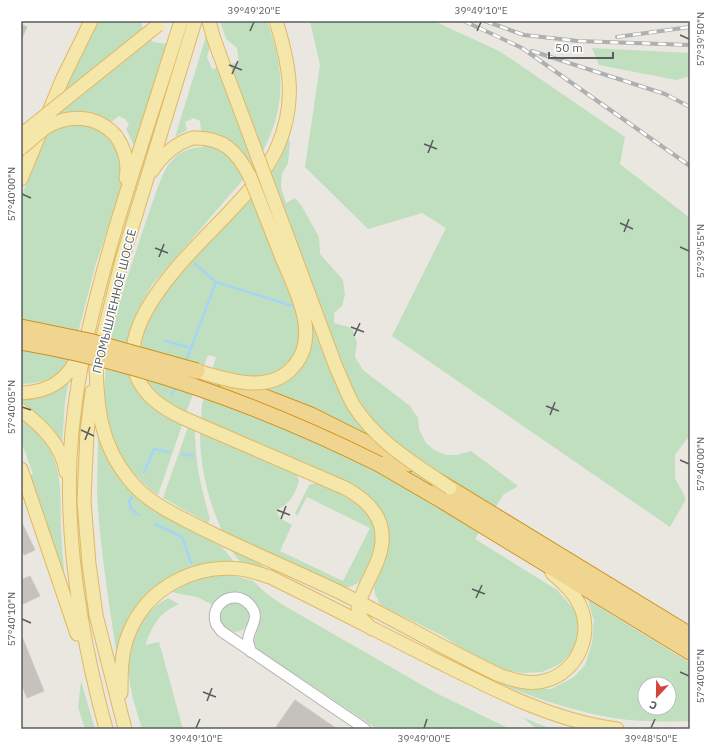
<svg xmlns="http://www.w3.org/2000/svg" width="711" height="750" viewBox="0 0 711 750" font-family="'IBM Plex Sans',sans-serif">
	<rect width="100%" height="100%" fill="#eae7e0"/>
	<!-- green -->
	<path fill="#c0dfbf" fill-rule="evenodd" d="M 97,21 L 141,21 L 142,26 L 153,42 L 167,44 L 134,147 L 132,141 L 126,129 L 129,125 L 125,119 L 119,116 L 111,122 L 105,135 L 112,143 L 118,145 L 125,171 L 116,204 L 95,267 L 72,356 C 58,378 46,383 21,384 L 21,197 L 63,90 Z
		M 220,21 L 267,21 C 288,77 285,116 254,167 L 152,285 L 139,308 L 130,329 L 128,345 L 132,377 L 135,385 L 146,400 L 182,425 L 158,495 C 129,474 111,446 106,410 C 98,354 126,283 143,230 C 149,213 154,196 161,179 C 163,175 165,169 168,165 C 178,152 187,148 203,147 L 200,121 L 194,118 L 185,122 L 187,130 L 175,137 L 207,33 L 210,47 L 207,57 L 212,69 L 239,62 L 237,48 L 226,39 Z
		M 310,21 L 434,21 L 501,52 L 625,137 L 620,164 L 690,218 L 690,435 L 675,455 L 675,478 L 686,499 L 670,527 L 392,336 L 446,228 L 422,213 L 368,229 L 305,167 L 320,65 Z
		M 592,48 L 690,53 L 690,76 L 676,80 L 599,65 Z
		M 288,136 L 290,143 L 288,163 L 282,174 L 281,187 L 286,203 L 295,198 L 301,205 L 319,237 L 320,254 L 343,280 L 345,295 L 342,306 L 334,313 L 334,323 L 352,328 L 357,343 L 355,357 L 363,370 L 410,406 L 418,418 L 419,429 L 426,443 L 434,450 L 446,455 L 457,455 L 471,451 L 518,486 L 504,494 L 475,539 L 557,590 L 573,608 L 579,623 L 578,639 L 573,651 L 560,664 L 542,672 L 523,673 L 507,671 L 473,656 L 443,636 L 388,609 L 380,604 L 375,594 L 374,587 L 387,553 L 387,531 L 385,517 L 374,502 L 353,484 L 201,421 L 202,404 L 216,357 L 208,355 L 186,413 C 172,406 160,399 149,386 C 147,383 146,379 145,375 C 137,350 144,326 156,304 Z
		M 69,380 L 65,401 L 62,445 L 21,404 L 21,397 Z
		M 21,418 C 32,427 43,437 50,450 C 63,473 60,504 61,529 C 62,546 63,562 65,579 L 30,476 L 33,474 L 21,441 Z
		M 188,427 L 195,430 C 195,464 201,487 210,519 L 208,523 L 163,498 Z
		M 200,433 L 296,474 L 299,480 C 296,494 289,505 276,510 L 280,518 L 292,525 L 280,551 L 343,581 L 370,528 L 307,497 L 297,516 L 295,513 L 309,485 C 318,481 327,487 335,491 C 346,497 360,503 368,514 C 382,533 375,583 348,587 C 342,588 337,586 332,585 L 222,531 C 208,500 200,467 200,433 Z
		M 98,434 L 104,451 L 112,467 L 120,480 L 133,493 L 153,511 L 222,547 L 235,563 C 184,563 143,581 123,630 C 120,639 119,649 117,657 C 109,603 100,548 97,493 C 97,473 98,453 98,434 Z
		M 231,550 L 260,563 L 265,568 L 240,562 Z
		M 214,575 L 231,575 L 253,581 L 267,594 L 283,605 L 436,693 L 510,729 L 377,729 L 257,649 L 254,642 L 261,615 C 254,592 229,584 213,605 L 197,597 L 180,594 L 169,591 L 199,578 Z
		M 168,598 L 179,604 C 157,614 154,624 145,645 L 159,642 L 183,729 L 142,729 C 137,712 131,695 129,677 C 127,646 139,613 168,598 Z
		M 588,600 L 690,663 L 690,721 C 665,722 639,722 614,718 C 560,709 508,688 458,666 L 460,663 L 525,688 L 551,689 L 574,677 L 585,665 L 592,643 L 594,621 ZM 645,684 L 669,684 L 669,708 L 645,708 Z
		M220 617a15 15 0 1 1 30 0a15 15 0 1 1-30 0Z
		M 81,681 L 95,729 L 85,729 L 78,707 Z
		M 522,717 L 551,729 L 537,729 Z"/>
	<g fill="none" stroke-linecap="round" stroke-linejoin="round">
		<!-- stream -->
		<path stroke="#a6d5f4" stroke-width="2.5" d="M 195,264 L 216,282 L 296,307
			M 165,341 L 191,348 L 216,282
			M 185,363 L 191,348
			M 172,395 L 176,386
			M 182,454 L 193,456
			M 144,472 L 154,449 L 169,452
			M 132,497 L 129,501 L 131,509 L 139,515
			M 155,524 L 182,537 L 191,563"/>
	</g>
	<!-- building -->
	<path fill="#c5c2bd" stroke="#cec9bf" d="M 21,24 L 27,27 L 21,40 Z
		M 21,521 L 35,550 L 24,555 L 21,548 Z
		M 21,575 L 23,579 L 30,576 L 40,596 L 21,605 Z
		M 21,634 L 44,691 L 27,698 L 21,683 Z
		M 295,700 L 337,729 L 279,729 L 276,727 Z"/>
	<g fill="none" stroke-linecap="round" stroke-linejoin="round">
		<defs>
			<path id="minor" d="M 251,652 C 250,648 248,643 248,640 C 249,627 263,617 248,603 C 233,589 209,604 216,624 C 217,626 220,629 221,631 L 365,729"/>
			<path id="major" d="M 209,21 L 213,36 L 219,53
				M 276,21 C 290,66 297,103 277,148 C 267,170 251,189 234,207 C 197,248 93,335 149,395 C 158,405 169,411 181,417 L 345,488 C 375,504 391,527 377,562 C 371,577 361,592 358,608 L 361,618 L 372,629
				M 116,136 C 125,149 129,162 126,178
				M 152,171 C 161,156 176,143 193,138
				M 21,179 L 62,80 L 91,21
				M 99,353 L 122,260 L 195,21
				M 96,364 C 97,407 100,443 128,478 C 147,503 176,515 203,529 C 247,551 293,570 337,591 C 392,618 444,649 499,675 C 513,680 529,685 544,681 C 579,673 596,630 577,600 C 571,589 561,581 552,573
				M 92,392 L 87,432 L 84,501 L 89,564 L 96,615 L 125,729
				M 21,393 C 49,392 67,381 79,355
				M 21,410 C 42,426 62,445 66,472
				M 21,469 L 77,634
				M 121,693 C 121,672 121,652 129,633 C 147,588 194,564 240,569 C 250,570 260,574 270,577 C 325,604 379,632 433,659 C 491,688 552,721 617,729
				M 106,729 C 82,641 66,551 70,459 C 74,379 93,306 115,230 C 136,160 159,91 181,21"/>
			<path id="highway" d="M 226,382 L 311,415 L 409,464
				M 379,464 L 441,500 L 690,652
				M 438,481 L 690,635"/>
		</defs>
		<!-- minor casing -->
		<use href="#minor" stroke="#b1b3b6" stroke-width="12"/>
		<!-- major casing -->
		<use href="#major" stroke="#e0b963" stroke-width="15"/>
		<!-- highway casing -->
		<use href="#highway" stroke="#d19219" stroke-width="17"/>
		<!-- minor -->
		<use href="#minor" stroke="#fff" stroke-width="10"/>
		<!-- major -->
		<use href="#major" stroke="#f5e6aa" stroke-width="13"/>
		<!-- highway -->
		<use href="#highway" stroke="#f0d591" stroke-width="15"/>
		<defs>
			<path id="rail" d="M 464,21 L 522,48 L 690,166
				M 485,21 L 524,35 L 578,41 L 690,45
				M 617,37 L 690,27
				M 532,51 L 665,94 L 690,107"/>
		</defs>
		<!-- rail casing -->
		<use href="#rail" stroke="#aeafaf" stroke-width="4"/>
		<!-- rail -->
		<use href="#rail" stroke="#fff" stroke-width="2.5" stroke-dasharray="8" stroke-linecap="butt"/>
		<defs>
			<path id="major-bridge" d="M 219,53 L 336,367 C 342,380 347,394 354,406 C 378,443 415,464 450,488
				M 21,135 L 158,25
				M 193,138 C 223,137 237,151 250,177 C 260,202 270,227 280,253 C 293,286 322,334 294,366 C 284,378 269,383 254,383 C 235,383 215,376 197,371
				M 21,148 C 29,142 37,134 45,128 C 69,113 97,115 116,136"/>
			<path id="highway-bridge" d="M 21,327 L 89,341 L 197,371
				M 21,342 C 145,363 266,408 379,464"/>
		</defs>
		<!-- major-bridge casing -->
		<use href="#major-bridge" stroke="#e0b963" stroke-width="15" stroke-linecap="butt"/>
		<!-- highway-bridge casing -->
		<use href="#highway-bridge" stroke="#d19219" stroke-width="17" stroke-linecap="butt"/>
		<!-- major-bridge -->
		<use href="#major-bridge" stroke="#f5e6aa" stroke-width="13"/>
		<!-- highway-bridge -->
		<use href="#highway-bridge" stroke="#f0d591" stroke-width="15"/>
	</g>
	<!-- ticks -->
	<path fill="none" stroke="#595c5f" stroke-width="1.5" d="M 250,31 L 254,22M 477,31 L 481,22M 680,35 L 689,39M 229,65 L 242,70M 232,74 L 238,61M 424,144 L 437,149M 428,153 L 433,140M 22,194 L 31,198M 620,223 L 633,229M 624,232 L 629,219M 680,247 L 689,251M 155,248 L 168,253M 159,257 L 164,244M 351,327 L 364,332M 354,336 L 360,323M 546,406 L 559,411M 22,407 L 31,410M 550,415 L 555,402M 81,430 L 94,436M 85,440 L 90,427M 680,460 L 689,464M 277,510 L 290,515M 281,519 L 286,506M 472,589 L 485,594M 476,598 L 482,585M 22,619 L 31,623M 680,672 L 689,676M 203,692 L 216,697M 207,701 L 212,688M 196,728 L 200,719M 424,728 L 427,719M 651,728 L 655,719"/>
	<g text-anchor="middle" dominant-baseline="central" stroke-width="3" stroke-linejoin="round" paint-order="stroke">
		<!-- street labels -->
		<g font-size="12" fill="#595c5f" stroke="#fff">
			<text transform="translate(114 301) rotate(-76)">ПРОМЫШЛЕННОЕ ШОССЕ</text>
		</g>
	</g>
	<!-- border -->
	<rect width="711" height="750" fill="none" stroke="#ffffff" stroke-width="44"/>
	<!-- north arrow -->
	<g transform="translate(657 696) rotate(202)"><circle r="19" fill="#ffffff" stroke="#bdbebf"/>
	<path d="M0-3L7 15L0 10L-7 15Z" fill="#d4433c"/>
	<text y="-6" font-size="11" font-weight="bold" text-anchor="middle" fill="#595c5f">С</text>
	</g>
	<!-- scale -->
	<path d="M549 52v6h64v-6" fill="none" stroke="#595c5f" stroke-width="2"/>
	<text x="555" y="52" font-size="12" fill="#595c5f" stroke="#ffffff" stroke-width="3" paint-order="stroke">50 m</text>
	<rect x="22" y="22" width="667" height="706" fill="none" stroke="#595c5f" stroke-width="1.5"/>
	<g font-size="10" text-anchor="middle" fill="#595c5f">
		<text x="254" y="14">39°49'20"E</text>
		<text x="481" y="14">39°49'10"E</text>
		<text transform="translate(700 39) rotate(-90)" y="4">57°39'50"N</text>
		<text transform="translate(11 194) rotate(-90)" y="4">57°40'00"N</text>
		<text transform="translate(700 251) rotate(-90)" y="4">57°39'55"N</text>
		<text transform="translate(11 407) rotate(-90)" y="4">57°40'05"N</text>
		<text transform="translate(700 464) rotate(-90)" y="4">57°40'00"N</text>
		<text transform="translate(11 619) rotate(-90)" y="4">57°40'10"N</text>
		<text transform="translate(700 676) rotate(-90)" y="4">57°40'05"N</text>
		<text x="196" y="742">39°49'10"E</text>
		<text x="424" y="742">39°49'00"E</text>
		<text x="651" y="742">39°48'50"E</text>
	</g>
</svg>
